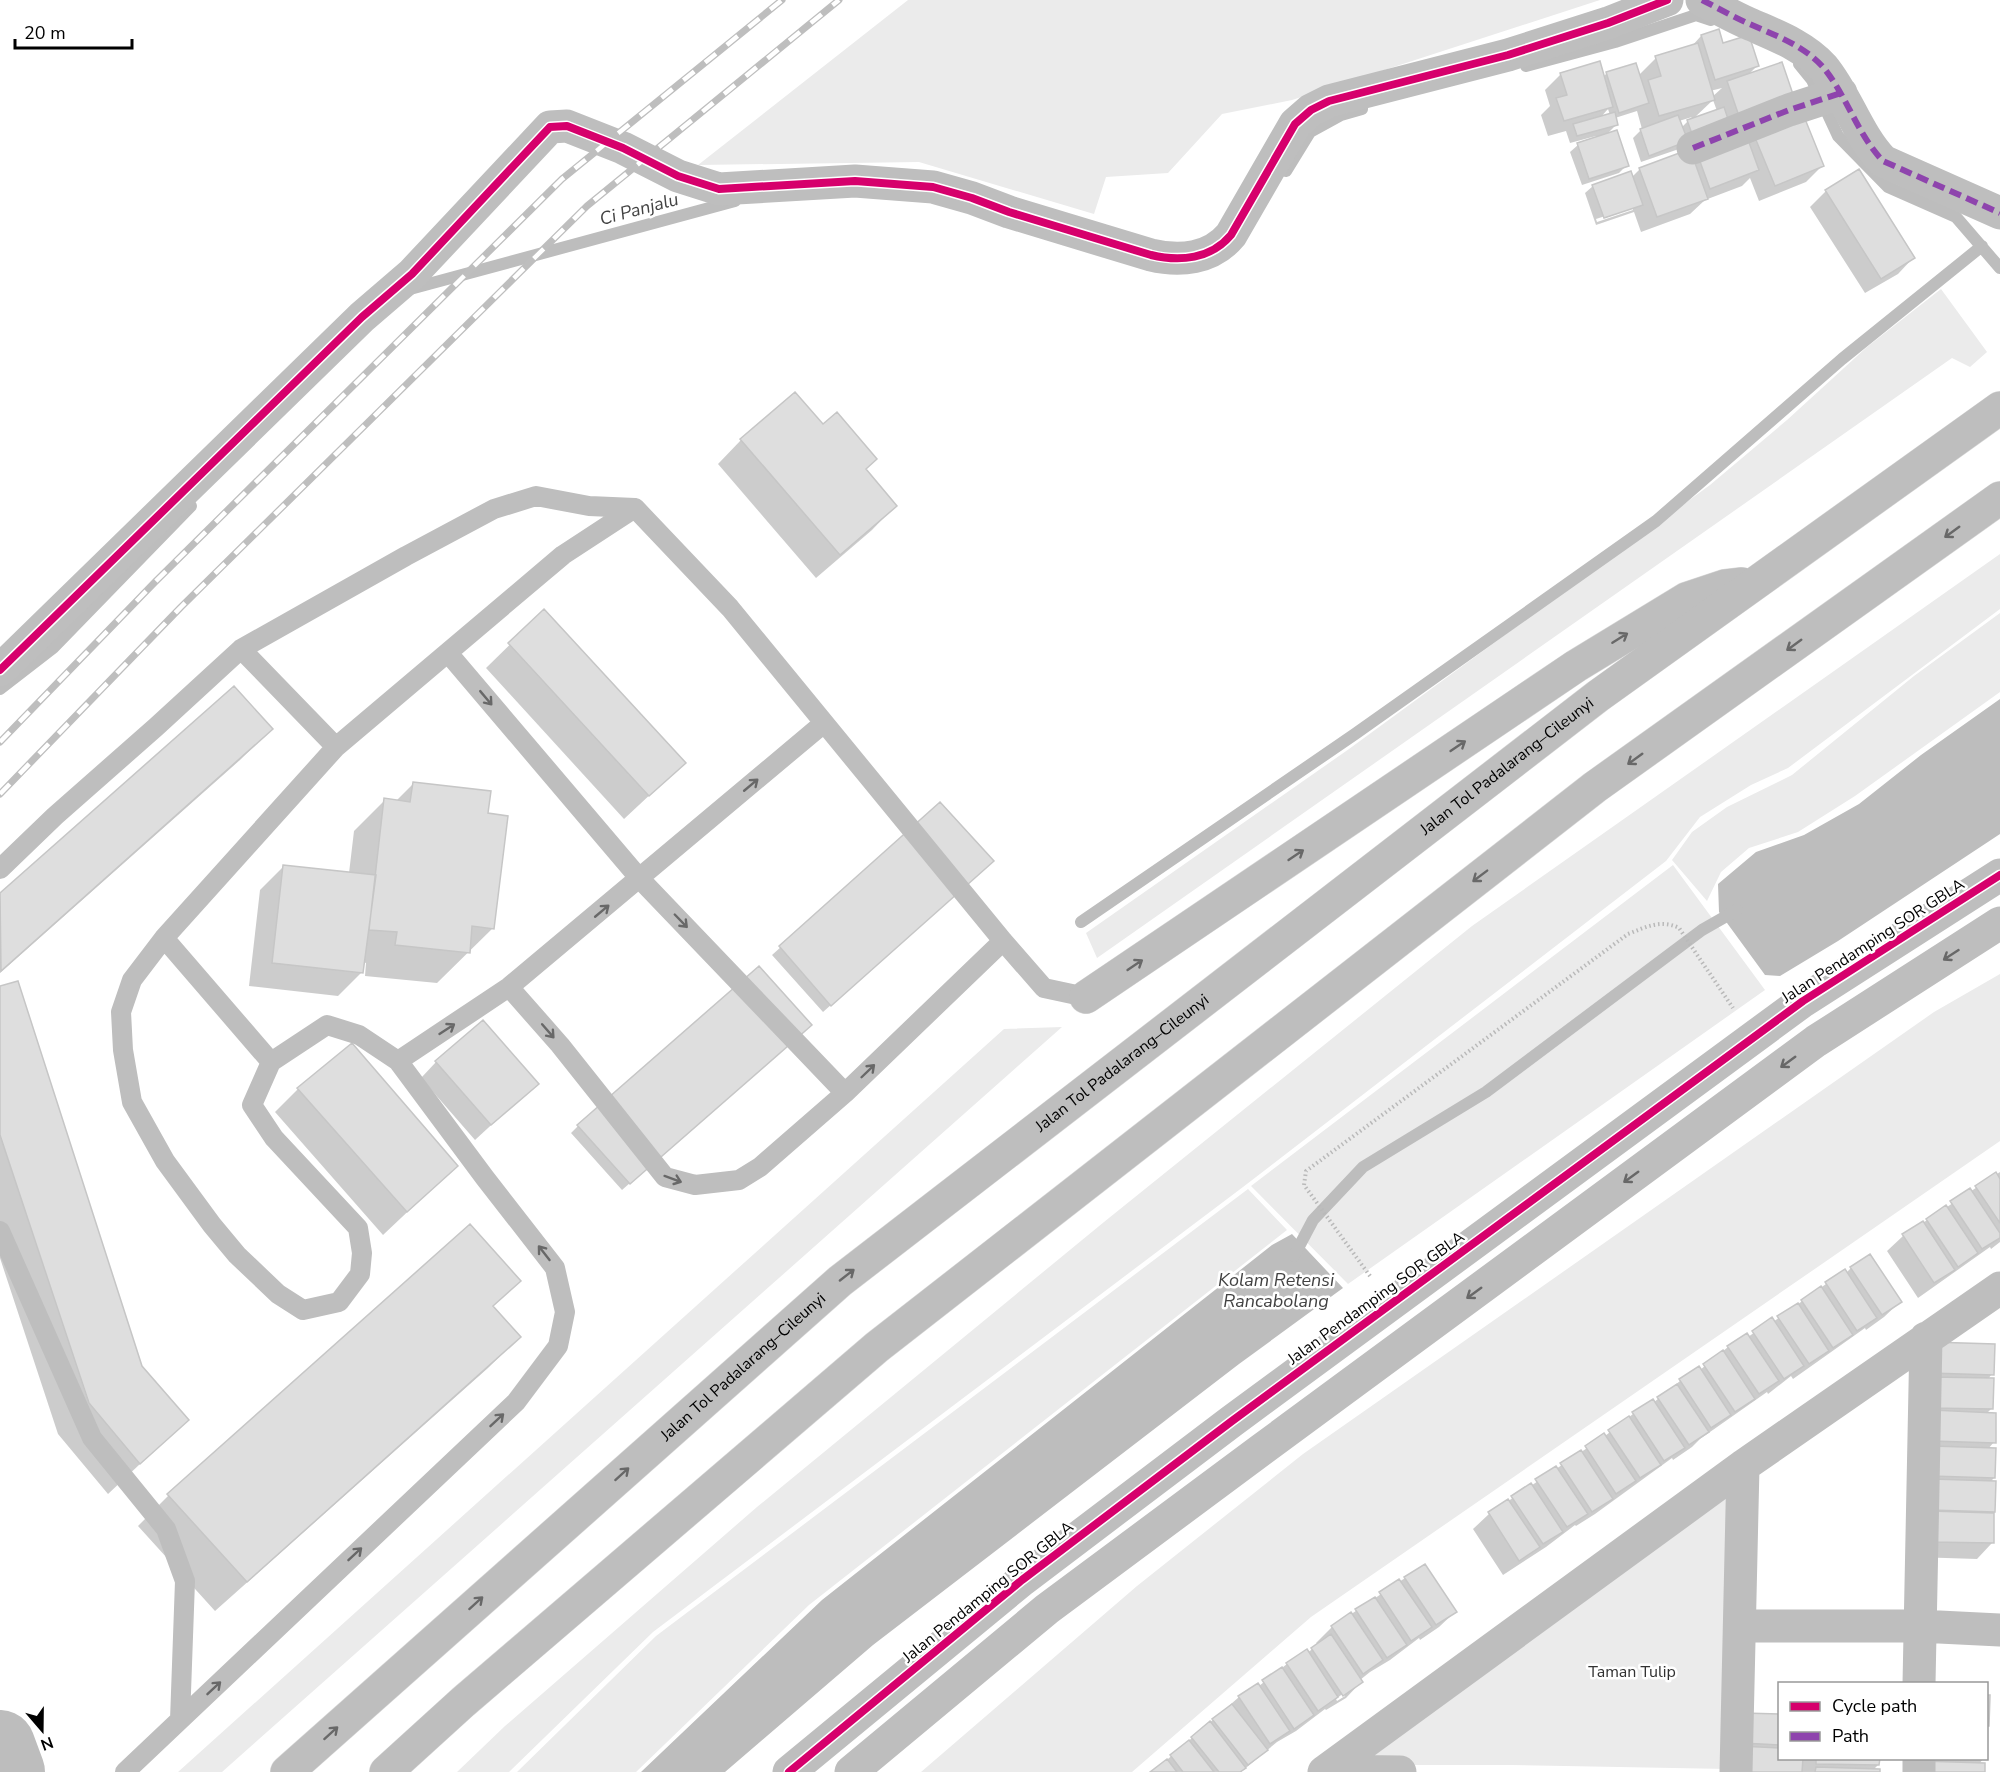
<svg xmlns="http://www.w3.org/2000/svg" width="2000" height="1772" viewBox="0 0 2000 1772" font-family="'Nunito Sans',sans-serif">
	<rect width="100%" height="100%" fill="#fff"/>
	<!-- green -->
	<path fill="#ebebeb" d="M 908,0 L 1600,0 L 1292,100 L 1222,114 L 1168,173 L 1106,177 L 1094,214 L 919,162 L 698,165 Z
		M 1941,289 L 1987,352 L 1970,367 L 1952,358 L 1097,958 L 1086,933 L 1349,749 L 1710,485 L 1787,420 L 1867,347 Z
		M 2000,554 L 2000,609 L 1788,768 L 1751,785 L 1700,817 L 1666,861 L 1243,1187 L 653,1632 L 509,1772 L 457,1772 L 505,1726 L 757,1507 L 1104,1222 L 1472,926 Z
		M 2000,613 L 2000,692 L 1855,796 L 1798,832 L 1749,848 L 1721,872 L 1707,901 L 1672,860 L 1692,832 L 1727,807 L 1792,775 L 1914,676 Z
		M 1673,865 L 1765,990 L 1348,1284 L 1251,1186 Z
		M 2000,974 L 2000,1141 L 1311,1617 L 1132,1772 L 921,1772 L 1137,1586 L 1303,1454 L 1934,1012 Z
		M 1062,1027 L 222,1772 L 178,1772 L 1004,1029 Z
		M 1248,1189 L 1287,1230 L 809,1605 L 636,1772 L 517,1772 L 656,1636 Z
		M 1735,1479 L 1728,1769 L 1512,1765 L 1342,1765 Z"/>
	<!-- water -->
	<path fill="#bdbdbd" d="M 2000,699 L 2000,834 L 1838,941 L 1780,976 L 1765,975 L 1719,912 L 1718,884 L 1756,852 L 1804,835 L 1859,804 L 1921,755 Z
		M 1292,1234 L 1343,1288 L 1239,1364 L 873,1645 L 725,1772 L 641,1772 L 822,1600 L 1272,1245 Z"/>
	<!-- shadow -->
	<path fill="#0003" fill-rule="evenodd" d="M 1718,31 L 1722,45 L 1757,66 L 1748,75 L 1794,102 L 1822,166 L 1806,182 L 1759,201 L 1750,178 L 1742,186 L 1705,200 L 1690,214 L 1641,232 L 1634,212 L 1596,225 L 1585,193 L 1593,186 L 1632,177 L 1640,169 L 1689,151 L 1679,149 L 1641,162 L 1633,138 L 1642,129 L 1637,111 L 1615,118 L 1616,125 L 1606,135 L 1627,165 L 1619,173 L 1582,185 L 1570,152 L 1578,145 L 1597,138 L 1596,136 L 1570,143 L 1566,131 L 1548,136 L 1541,115 L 1550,106 L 1545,90 L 1561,74 L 1603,77 L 1607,73 L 1638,76 L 1656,58 L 1691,47 L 1701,36 ZM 1722,88 L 1712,97 L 1710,91 ZM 1713,100 L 1717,111 L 1693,119 ZM 1608,109 L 1610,115 L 1600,118 ZM 1692,117 L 1681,128 L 1679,121 ZM 1633,207 L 1633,210 L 1597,222 L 1596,219 Z
		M 1826,191 L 1913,258 L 1898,274 L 1865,293 L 1810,207 Z
		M 741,440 L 865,470 L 895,506 L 872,530 L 816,578 L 718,464 Z
		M 544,611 L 684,763 L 624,819 L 486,668 Z
		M 234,688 L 271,729 L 240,760 L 0,973 L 0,895 Z
		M 413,784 L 486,815 L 493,928 L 437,983 L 365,976 L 366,963 L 363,962 L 362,972 L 338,996 L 249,986 L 260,890 L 284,866 L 349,873 L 354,831 L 385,800 L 396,801 Z
		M 940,804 L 984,869 L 823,1012 L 772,955 Z
		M 0,987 L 141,1367 L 187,1420 L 108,1494 L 58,1434 L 0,1258 Z
		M 802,1032 L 622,1190 L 571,1133 L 578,1126 Z
		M 436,1062 L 536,1084 L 475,1140 L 421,1078 Z
		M 298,1089 L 456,1166 L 383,1235 L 275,1112 Z
		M 2000,1172 L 2000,1242 L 1991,1249 L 1990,1247 L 1918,1298 L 1887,1251 L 1903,1236 Z
		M 1851,1268 L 1900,1302 L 1884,1317 L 1866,1330 L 1865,1328 L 1793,1379 L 1791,1376 L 1768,1394 L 1767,1392 L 1700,1439 L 1692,1447 L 1673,1460 L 1672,1458 L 1595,1514 L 1576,1526 L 1575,1525 L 1546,1547 L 1503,1575 L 1473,1529 L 1489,1514 L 1605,1436 L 1633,1414 L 1652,1401 L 1653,1403 L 1680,1381 L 1700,1370 L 1728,1347 L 1747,1335 L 1748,1337 L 1772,1320 L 1773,1322 L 1826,1284 L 1845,1271 L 1846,1273 Z
		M 519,1281 L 492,1307 L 519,1337 L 488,1368 L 215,1611 L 138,1526 L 169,1495 Z
		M 1916,1359 L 1992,1374 L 1987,1380 L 1992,1408 L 1986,1414 L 1994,1442 L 1988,1449 L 1994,1478 L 1989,1483 L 1995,1483 L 1992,1543 L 1977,1559 L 1914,1557 Z
		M 1405,1578 L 1455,1612 L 1439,1627 L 1420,1640 L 1419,1638 L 1390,1660 L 1370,1672 L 1360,1680 L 1361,1682 L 1346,1698 L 1326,1710 L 1325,1709 L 1296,1731 L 1277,1742 L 1241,1772 L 1153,1772 L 1239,1697 L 1259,1686 L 1287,1664 L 1307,1653 L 1318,1645 L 1316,1643 L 1332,1627 ZM 1345,1692 L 1345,1696 L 1337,1701 L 1336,1699 Z
		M 1780,1715 L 1780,1758 L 1878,1758 L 1878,1765 L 1872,1771 L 1879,1772 L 1723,1772 Z
		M 1906,1758 L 1984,1758 L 1978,1765 L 1984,1772 Z"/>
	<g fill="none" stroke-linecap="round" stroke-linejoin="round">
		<!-- stream -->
		<path stroke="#bdbdbd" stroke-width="12" d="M 1799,64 L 1812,80 L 1838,136 L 1888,187 L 1956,217 L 2000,268
			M 1526,66 L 1615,42 L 1696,15 L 1711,20
			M 1286,171 L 1310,132 L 1341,115 L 1362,109
			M 410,289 L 735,201
			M 0,689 L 53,648 L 191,506
			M 1081,922 L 1355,734 L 1656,521 L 1842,359 L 1982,246
			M 1294,1256 L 1313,1220 L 1363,1167 L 1486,1092 L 1702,930 L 1737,910"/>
		<!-- river -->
		<path stroke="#bdbdbd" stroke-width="70" d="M 0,1745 L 10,1772"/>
	</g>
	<!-- building -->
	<path fill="#dedede" stroke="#c6c6c6" stroke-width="1.5" d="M 1719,29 L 1723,43 L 1749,35 L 1759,66 L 1715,80 L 1701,35 Z
		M 1698,43 L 1715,100 L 1659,116 L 1648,80 L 1661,76 L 1655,56 Z
		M 1600,61 L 1613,107 L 1564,121 L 1556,98 L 1567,95 L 1560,73 Z
		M 1782,62 L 1796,103 L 1741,122 L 1727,81 Z
		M 1636,63 L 1649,103 L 1619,113 L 1606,72 Z
		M 1724,107 L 1731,128 L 1695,142 L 1687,120 Z
		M 1801,109 L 1824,166 L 1775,186 L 1751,128 Z
		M 1615,112 L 1618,125 L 1577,136 L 1573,124 Z
		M 1678,115 L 1688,141 L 1649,156 L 1640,129 Z
		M 1617,130 L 1629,166 L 1589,179 L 1577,143 Z
		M 1747,137 L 1759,170 L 1710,189 L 1698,156 Z
		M 1690,149 L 1708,199 L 1657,217 L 1639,168 Z
		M 1859,169 L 1915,258 L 1881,279 L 1825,190 Z
		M 1631,171 L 1643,205 L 1604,218 L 1592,185 Z
		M 795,392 L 823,424 L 837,412 L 877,459 L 866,469 L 897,506 L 840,555 L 740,439 Z
		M 544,609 L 686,763 L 649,796 L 508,643 Z
		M 234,686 L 273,729 L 1,971 L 0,893 Z
		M 413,782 L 491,791 L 488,813 L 508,816 L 494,929 L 472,926 L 470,953 L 395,945 L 397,932 L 369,930 L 384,798 L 410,802 Z
		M 940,802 L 994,861 L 831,1006 L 779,946 Z
		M 283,865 L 376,875 L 363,973 L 272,963 Z
		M 759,966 L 812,1025 L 630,1184 L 577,1125 Z
		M 18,981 L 142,1366 L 189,1420 L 140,1464 L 89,1403 L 0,1135 L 0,986 Z
		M 483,1020 L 539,1084 L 491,1125 L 435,1061 Z
		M 352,1043 L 458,1166 L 407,1212 L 297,1088 Z
		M 1996,1172 L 2000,1179 L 2000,1223 L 1975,1186 Z
		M 1970,1188 L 2000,1233 L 2000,1238 L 1982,1249 L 1950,1201 Z
		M 1946,1205 L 1978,1253 L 1958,1267 L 1926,1219 Z
		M 1923,1221 L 1955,1270 L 1934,1283 L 1902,1234 Z
		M 470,1224 L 521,1281 L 493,1306 L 521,1337 L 247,1582 L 167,1494 Z
		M 1870,1254 L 1902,1302 L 1882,1315 L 1850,1267 Z
		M 1845,1269 L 1877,1318 L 1857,1331 L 1825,1282 Z
		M 1821,1286 L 1853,1335 L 1833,1348 L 1801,1300 Z
		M 1798,1303 L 1829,1351 L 1809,1364 L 1777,1316 Z
		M 1772,1317 L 1804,1366 L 1784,1379 L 1752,1331 Z
		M 1747,1333 L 1779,1381 L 1759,1394 L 1727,1346 Z
		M 1931,1342 L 1995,1344 L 1994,1375 L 1930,1373 Z
		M 1723,1350 L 1755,1399 L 1735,1412 L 1703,1364 Z
		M 1699,1366 L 1731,1415 L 1711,1428 L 1679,1379 Z
		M 1930,1377 L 1994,1378 L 1993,1409 L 1929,1408 Z
		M 1677,1384 L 1709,1432 L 1689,1445 L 1657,1397 Z
		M 1653,1399 L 1685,1448 L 1664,1461 L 1632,1412 Z
		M 1932,1410 L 1996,1413 L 1996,1443 L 1931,1441 Z
		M 1629,1416 L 1661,1465 L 1640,1478 L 1608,1430 Z
		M 1604,1433 L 1636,1481 L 1616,1494 L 1585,1446 Z
		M 1932,1446 L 1996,1448 L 1995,1478 L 1931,1476 Z
		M 1581,1450 L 1613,1499 L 1592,1512 L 1560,1463 Z
		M 1556,1466 L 1588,1514 L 1567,1527 L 1535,1479 Z
		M 1932,1479 L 1996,1481 L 1995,1512 L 1931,1510 Z
		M 1531,1483 L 1563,1532 L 1543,1544 L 1511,1496 Z
		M 1508,1499 L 1540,1547 L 1519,1561 L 1488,1512 Z
		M 1930,1511 L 1994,1513 L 1994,1543 L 1929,1542 Z
		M 1425,1564 L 1457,1612 L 1436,1625 L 1404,1577 Z
		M 1399,1579 L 1432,1627 L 1411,1641 L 1379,1592 Z
		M 1375,1597 L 1407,1645 L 1387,1658 L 1355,1609 Z
		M 1351,1612 L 1383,1660 L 1363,1674 L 1331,1626 Z
		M 1331,1634 L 1363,1682 L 1343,1696 L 1311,1648 Z
		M 1307,1649 L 1338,1697 L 1318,1711 L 1286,1663 Z
		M 1282,1667 L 1314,1715 L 1294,1729 L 1262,1680 Z
		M 1258,1683 L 1290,1731 L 1270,1744 L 1238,1696 Z
		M 1986,1695 L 1990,1695 L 1989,1726 L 1986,1726 Z
		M 1232,1704 L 1268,1750 L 1248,1765 L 1212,1719 Z
		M 1742,1713 L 1780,1714 L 1780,1745 L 1742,1743 Z
		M 1210,1721 L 1246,1768 L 1240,1772 L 1219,1772 L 1191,1737 Z
		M 1189,1740 L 1214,1772 L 1183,1772 L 1170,1755 Z
		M 1739,1746 L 1780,1748 L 1780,1758 L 1803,1758 L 1802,1772 L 1738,1772 Z
		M 1816,1758 L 1880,1758 L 1879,1765 L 1816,1764 Z
		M 1167,1759 L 1177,1772 L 1150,1772 Z
		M 1921,1761 L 1985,1763 L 1985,1772 L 1921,1772 Z
		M 1816,1767 L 1880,1769 L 1880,1772 L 1815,1772 Z"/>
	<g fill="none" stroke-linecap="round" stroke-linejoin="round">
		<defs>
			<g id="motorway">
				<path d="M 1086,997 L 1576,666 L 1686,599 L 1725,586 L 1742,584"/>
				<path id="s1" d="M 287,1772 L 840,1281 L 1598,696 L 2000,408"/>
				<path d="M 386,1772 L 463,1702 L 877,1347 L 1595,787 L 2000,498"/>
			</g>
		</defs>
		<!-- motorway casing -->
		<use href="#motorway" stroke="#dbdbdb" stroke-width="34"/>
		<!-- path -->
		<path stroke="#b9b9b9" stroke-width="4" stroke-dasharray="1.5 3" stroke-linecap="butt" d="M 1370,1276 L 1304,1185 L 1306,1171 L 1628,934 C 1646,927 1661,919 1679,928 L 1733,1008"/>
		<!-- service -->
		<path stroke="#bebebe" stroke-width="20" d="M 241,649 L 336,747
			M 448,653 L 640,879 L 845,1093
			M 0,869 L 55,816 L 156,727 L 241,649 L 406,556 L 494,509 L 536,496 L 589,506 L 635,508
			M 164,938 L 271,1062
			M 509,987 L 560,1045 L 665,1177 L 695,1185 L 739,1180 L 760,1167 L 845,1093 L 1003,941
			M 398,1061 L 509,987 L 824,723
			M 0,1231 L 92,1438 L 166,1529 L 185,1581 L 180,1720
			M 125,1772 L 516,1402 L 558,1346 L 565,1312 L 555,1268 L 485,1178 L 398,1061 L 359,1035 L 327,1025 L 271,1062 L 252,1105 L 274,1138 L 358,1228 L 362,1253 L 360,1274 L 339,1302 L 303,1310 L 278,1294 L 237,1255 L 212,1225 L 165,1161 L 132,1102 L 123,1050 L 121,1012 L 132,980 L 164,938 L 336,747 L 563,555 L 635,508 L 730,608 L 1003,941 L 1044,988 L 1086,997"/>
		<!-- minor -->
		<path stroke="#bebebe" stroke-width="33" d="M 1702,0 C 1718,8 1735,18 1752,25 C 1777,36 1804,46 1823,67 C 1847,96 1857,134 1883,161 L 2000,213
			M 1693,148 L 1789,110 L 1841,93
			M 0,670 L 362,317 L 412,274 L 550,127 L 567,126 L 623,148 L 678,176 L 719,189 L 855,181 L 933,187 L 972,198 L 1009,212 L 1151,255 C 1180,262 1211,259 1231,235 L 1295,124 L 1311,110 L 1329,101 L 1508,55 L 1608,23 L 1667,0
			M 1740,1626 L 1919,1626 L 2000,1630
			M 1919,1684 L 1926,1338
			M 1919,1758 L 1919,1772
			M 1326,1771 L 1400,1772
			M 1324,1772 L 1743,1466 L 2000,1288
			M 1736,1772 L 1743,1466"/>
		<!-- tertiary -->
		<path stroke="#bebebe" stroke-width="33" d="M 789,1772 L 1022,1580 L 1232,1421 L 1803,1001 L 2000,875
			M 851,1772 L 1047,1609 L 1261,1450 L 1816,1041 L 2000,923"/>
		<!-- motorway -->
		<use href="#motorway" stroke="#bebebe" stroke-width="33"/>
		<defs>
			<path id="rail" d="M 0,742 L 155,582 L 562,179 L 782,0
				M 0,794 L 181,607 L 587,206 L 839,0"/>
		</defs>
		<!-- rail casing -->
		<use href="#rail" stroke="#bebebe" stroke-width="7"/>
		<!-- rail -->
		<use href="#rail" stroke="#fff" stroke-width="4.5" stroke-dasharray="14" stroke-linecap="butt"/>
		<!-- quiet -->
		<path stroke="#8e44ad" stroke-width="6" stroke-dasharray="12 6" stroke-linecap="butt" d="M 1702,0 C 1718,8 1735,18 1752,25 C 1777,36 1804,46 1823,67 C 1847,96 1857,134 1883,161 L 2000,213
			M 1693,148 L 1789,110 L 1841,93"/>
		<defs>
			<path id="cycleway" d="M 0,670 L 362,317 L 412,274 L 550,127 L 567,126 L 623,148 L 678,176 L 719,189 L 855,181 L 933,187 L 972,198 L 1009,212 L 1151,255 C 1180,262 1211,259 1231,235 L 1295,124 L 1311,110 L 1329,101 L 1508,55 L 1608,23 L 1667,0
				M 789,1772 L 1022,1580 L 1232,1421 L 1803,1001 L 2000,875"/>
		</defs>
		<!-- cycleway casing -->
		<use href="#cycleway" stroke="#fff" stroke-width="11"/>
		<!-- cycleway -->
		<use href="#cycleway" stroke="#d6006c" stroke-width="8"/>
	</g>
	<!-- one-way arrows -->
	<defs><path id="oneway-shaft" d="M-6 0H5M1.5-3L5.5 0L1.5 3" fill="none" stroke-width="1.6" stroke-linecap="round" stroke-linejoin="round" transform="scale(1.5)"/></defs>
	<g stroke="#686868">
		<use href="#oneway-shaft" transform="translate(1952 532) rotate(144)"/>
		<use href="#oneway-shaft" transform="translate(1620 638) rotate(-32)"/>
		<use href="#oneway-shaft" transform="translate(1794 645) rotate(144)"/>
		<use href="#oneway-shaft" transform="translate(486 698) rotate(50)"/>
		<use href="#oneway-shaft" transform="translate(1458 746) rotate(-34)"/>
		<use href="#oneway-shaft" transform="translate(1635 759) rotate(144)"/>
		<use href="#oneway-shaft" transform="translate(751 785) rotate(-40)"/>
		<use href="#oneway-shaft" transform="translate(1296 855) rotate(-34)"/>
		<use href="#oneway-shaft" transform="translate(1480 876) rotate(143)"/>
		<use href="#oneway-shaft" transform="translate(602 911) rotate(-40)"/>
		<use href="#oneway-shaft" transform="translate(681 921) rotate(46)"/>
		<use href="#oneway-shaft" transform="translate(1951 955) rotate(147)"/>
		<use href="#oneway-shaft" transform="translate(1135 965) rotate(-34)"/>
		<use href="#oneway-shaft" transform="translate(447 1029) rotate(-33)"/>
		<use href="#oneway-shaft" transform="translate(548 1031) rotate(49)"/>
		<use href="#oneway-shaft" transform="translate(1788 1062) rotate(144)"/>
		<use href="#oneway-shaft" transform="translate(868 1071) rotate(-44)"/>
		<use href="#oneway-shaft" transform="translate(1631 1177) rotate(144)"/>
		<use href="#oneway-shaft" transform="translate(673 1179) rotate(20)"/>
		<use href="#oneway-shaft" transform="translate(544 1253) rotate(-128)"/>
		<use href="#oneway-shaft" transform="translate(847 1275) rotate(-38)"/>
		<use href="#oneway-shaft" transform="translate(1474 1293) rotate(144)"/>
		<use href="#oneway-shaft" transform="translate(497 1420) rotate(-43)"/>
		<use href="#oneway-shaft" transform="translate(622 1474) rotate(-42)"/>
		<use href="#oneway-shaft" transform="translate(355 1554) rotate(-43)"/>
		<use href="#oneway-shaft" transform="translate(476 1603) rotate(-42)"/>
		<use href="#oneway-shaft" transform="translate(214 1688) rotate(-43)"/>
		<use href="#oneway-shaft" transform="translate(331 1733) rotate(-42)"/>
	</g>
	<g text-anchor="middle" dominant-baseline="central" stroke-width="5" stroke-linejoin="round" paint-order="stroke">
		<!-- street labels -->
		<g font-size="16" fill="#000" stroke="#fff">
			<text stroke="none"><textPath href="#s1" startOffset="1582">Jalan Tol Padalarang–Cileunyi</textPath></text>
			<text transform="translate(1873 941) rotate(-33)">Jalan Pendamping SOR GBLA</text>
			<text stroke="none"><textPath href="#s1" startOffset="1096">Jalan Tol Padalarang–Cileunyi</textPath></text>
			<text transform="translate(1376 1298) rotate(-36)">Jalan Pendamping SOR GBLA</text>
			<text stroke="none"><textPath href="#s1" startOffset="610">Jalan Tol Padalarang–Cileunyi</textPath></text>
			<text transform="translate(988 1592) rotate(-39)">Jalan Pendamping SOR GBLA</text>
		</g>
		<!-- park labels -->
		<g font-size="16" fill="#313131" stroke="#fff">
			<text x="1632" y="1672">Taman Tulip</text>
		</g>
		<!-- water labels -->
		<g font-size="18" font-style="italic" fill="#424242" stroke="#fff">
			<text transform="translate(639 209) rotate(-15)">Ci Panjalu</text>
			<text x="1276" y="1280">Kolam Retensi<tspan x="1276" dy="21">Rancabolang</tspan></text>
		</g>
	</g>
	<!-- legend -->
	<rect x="1778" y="1682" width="210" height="78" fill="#ffffff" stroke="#999999" stroke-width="1.5"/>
	<rect x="1790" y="1702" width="30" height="9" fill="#d6006c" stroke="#999999" stroke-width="1.5"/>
	<text x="1832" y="1712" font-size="18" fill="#000000">Cycle path</text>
	<rect x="1790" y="1732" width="30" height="9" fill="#8e44ad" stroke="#999999" stroke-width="1.5"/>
	<text x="1832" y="1742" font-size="18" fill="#000000">Path</text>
	<!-- north arrow -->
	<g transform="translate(42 1730) rotate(160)" stroke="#ffffff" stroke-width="4.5" paint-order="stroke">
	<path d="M0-4.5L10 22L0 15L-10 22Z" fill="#000000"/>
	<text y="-9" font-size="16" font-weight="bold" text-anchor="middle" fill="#000000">N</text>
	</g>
	<!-- scale -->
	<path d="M15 39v9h117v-9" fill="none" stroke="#000000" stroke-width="3"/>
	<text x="24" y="39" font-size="18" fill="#000000" stroke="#ffffff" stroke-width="4.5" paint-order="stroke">20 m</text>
</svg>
